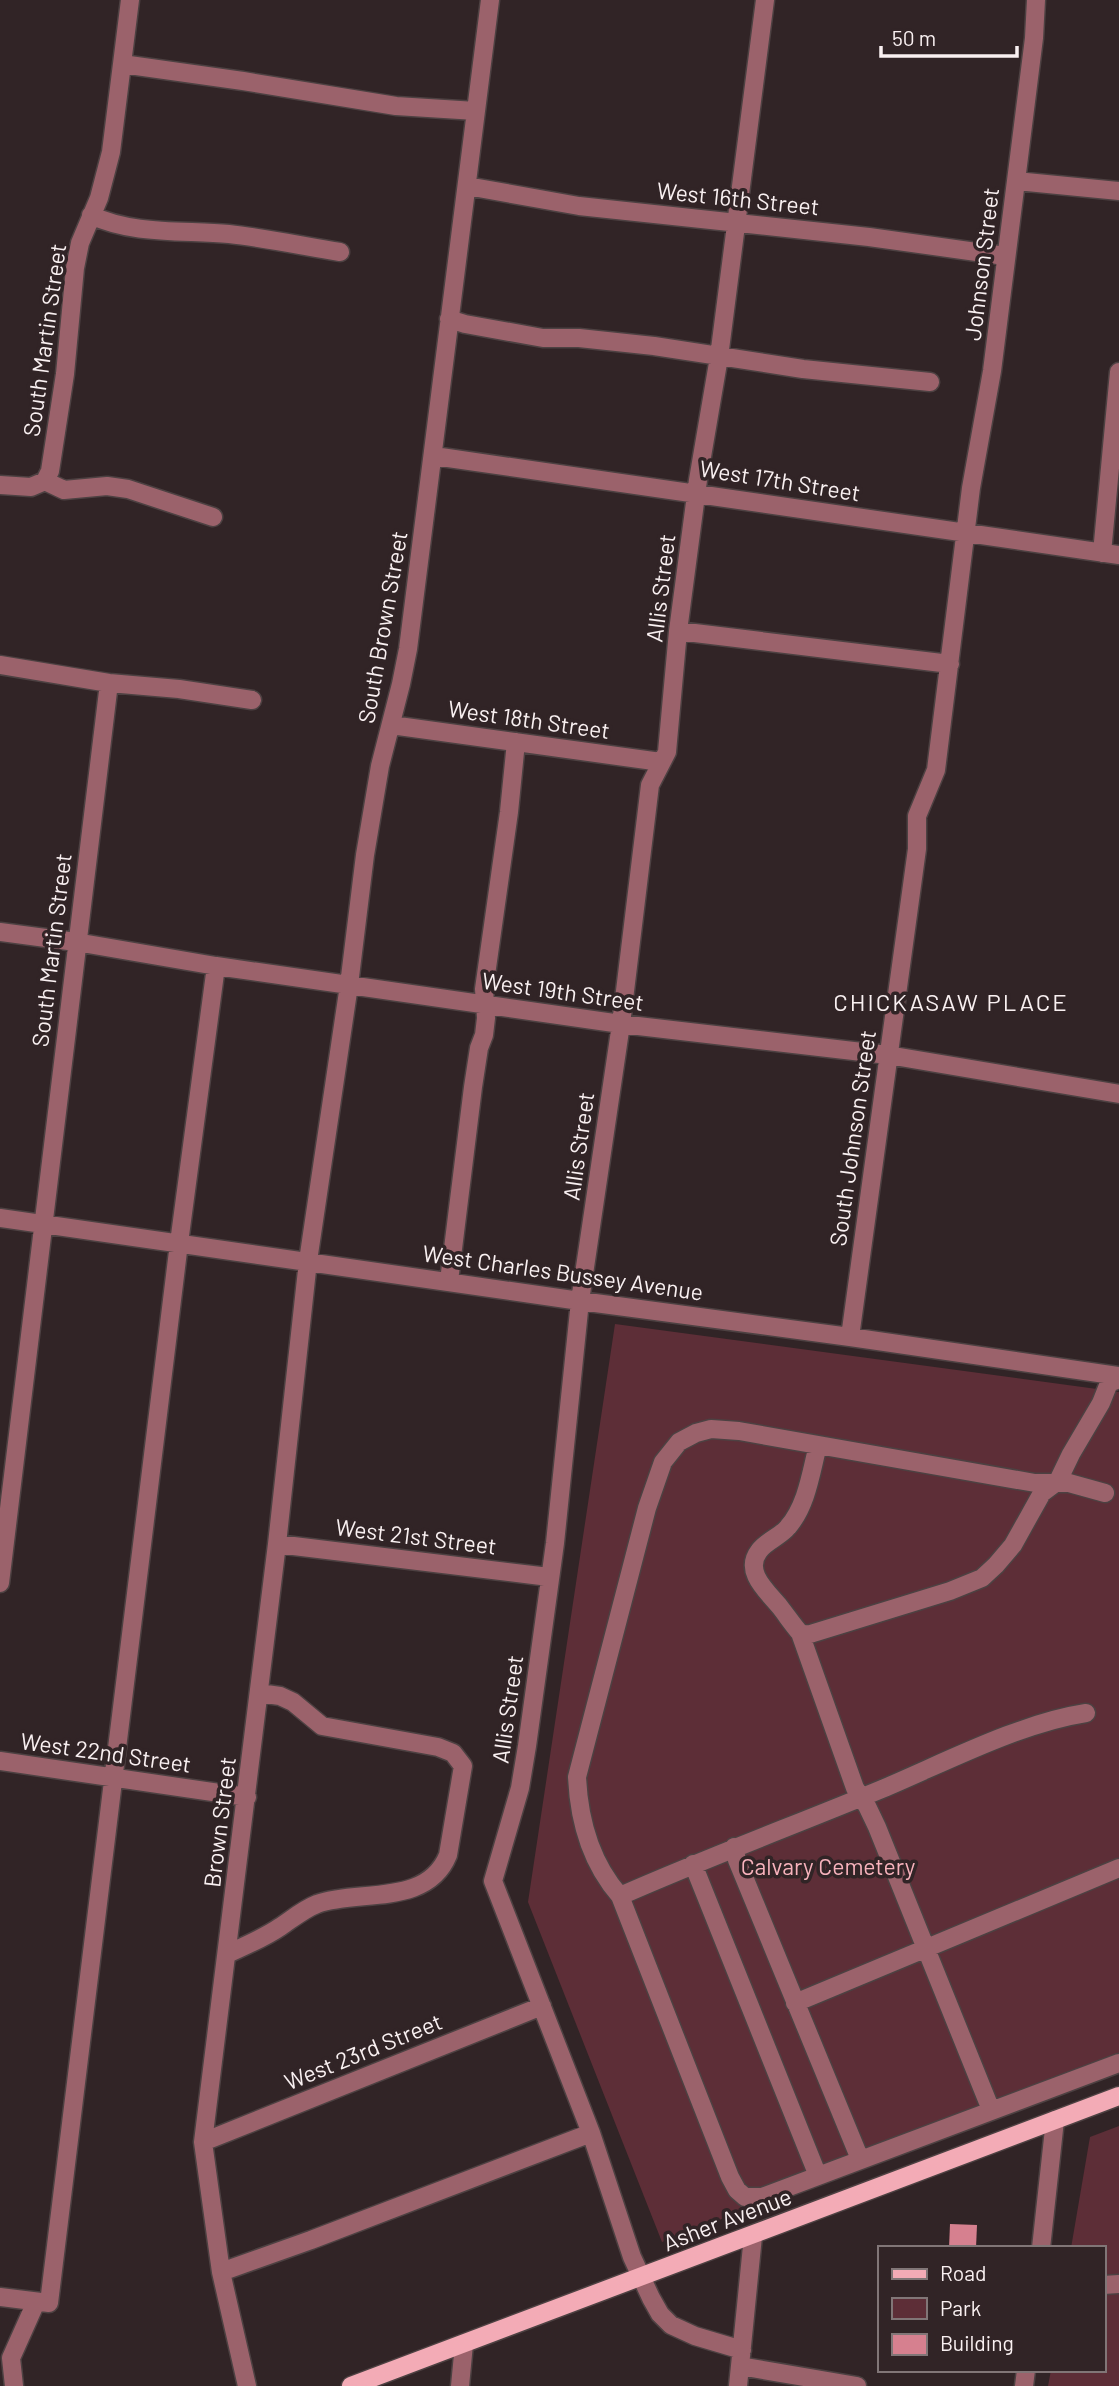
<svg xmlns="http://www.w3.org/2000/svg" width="1119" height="2386" viewBox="0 0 1119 2386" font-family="Barlow,sans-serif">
	<rect width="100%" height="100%" fill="#312426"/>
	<!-- green -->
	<path fill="#5d2e37" d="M 615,1324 L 1119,1392 L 1119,2066 L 662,2242 L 528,1902 Z
		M 1119,2126 L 1119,2386 L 1048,2386 L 1051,2370 L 1103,2370 L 1103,2248 L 1071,2248 L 1090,2137 Z"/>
	<!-- building -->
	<path fill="#d6808f" d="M 950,2224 L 977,2225 L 976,2248 L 949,2248 Z"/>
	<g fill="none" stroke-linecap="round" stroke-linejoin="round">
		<defs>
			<path id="minor" d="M 122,64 L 243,81 L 396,106 L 476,111
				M 1016,181 L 1119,191
				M 467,186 L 579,206 L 869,237 L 1005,256
				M 91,215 C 132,235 184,230 229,234 C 266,238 303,246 340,252
				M 449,319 L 465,324 L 543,338 L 579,338 L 654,346 L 803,369 L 930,382
				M 434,456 L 1119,555
				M 45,481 L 50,471 L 65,374 L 75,268 L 80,243 L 99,198 L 111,152 L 130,0
				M 0,485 L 31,487 L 45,481 L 64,490 L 107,486 L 128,489 L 213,517
				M 1102,553 L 1119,372
				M 678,631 L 950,664
				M 0,665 L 109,683 L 179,689 L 252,700
				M 391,725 L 661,762
				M 0,932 L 76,942 L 216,966 L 621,1024 L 888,1055 L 1119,1094
				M 0,1218 L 580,1301 L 850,1337 L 1119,1376
				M 449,1281 L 473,1087 L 479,1048 L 484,1035 L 486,1018 L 484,989 L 509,812 L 516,742
				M 850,1337 L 917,849 L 917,816 L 936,770 L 971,488 L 992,371 L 1016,181 L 1034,38 L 1036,0
				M 818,1445 C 811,1472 807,1505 788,1527 C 780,1537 766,1541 759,1551 C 743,1572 768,1592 780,1607 C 787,1616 793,1625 800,1633 L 807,1635 L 950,1591 L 982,1578 L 996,1565 L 1013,1545 L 1042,1493 L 1058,1481 L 1071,1454 L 1101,1403 L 1109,1383 L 1119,1379
				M 1105,1493 L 1069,1483 L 1035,1483 L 739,1431 L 711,1429 L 696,1433 L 679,1442 L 663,1462 L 647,1508 L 577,1777 C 579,1820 591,1863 620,1896 L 730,2177 L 737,2190 L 745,2197 L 762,2197 L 1119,2063
				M 277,1544 L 549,1577
				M 0,1583 L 109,683
				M 800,1633 L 855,1788 L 867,1806 L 877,1827 L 991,2110
				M 0,1761 L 247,1797
				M 734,1847 L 737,1860 L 860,2159
				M 693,1864 L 818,2176
				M 620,1896 C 706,1858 795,1825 882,1789 C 944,1763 1020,1723 1086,1713
				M 227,1954 C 245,1946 264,1938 280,1927 C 292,1919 304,1909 317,1904 C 359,1889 427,1907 448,1855 L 463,1766 L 453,1753 L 438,1747 L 322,1726 L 293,1702 L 280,1696 L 259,1693
				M 795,2003 L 1119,1868
				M 203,2142 L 542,2006
				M 1041,2248 L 1055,2120
				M 221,2272 L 311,2240 L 591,2133
				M 1103,2285 L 1119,2284
				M 0,2297 L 49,2303 L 179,1243 L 216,966
				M 742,2350 L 695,2336 L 671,2325 L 660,2314 L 651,2298 L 632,2257 L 591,2133 L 493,1881 L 520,1788 L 527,1746 L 555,1543 L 580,1301 L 621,1024 L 650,785 L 667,752 L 678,631 L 698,480 L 719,357 L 765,0
				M 740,2366 L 857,2386
				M 14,2386 L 11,2358 L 36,2302
				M 247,2386 L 221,2272 L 203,2142 L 277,1544 L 308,1261 L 349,985 L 365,855 L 380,766 L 401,684 L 408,649 L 490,0
				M 460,2386 L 464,2344
				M 738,2386 L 753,2236
				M 1024,2386 L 1026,2370"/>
			<path id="major" d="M 351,2386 C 607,2290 863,2192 1119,2096"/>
		</defs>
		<!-- minor casing -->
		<use href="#minor" stroke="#4d4142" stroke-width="21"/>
		<!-- major casing -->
		<use href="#major" stroke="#4d4142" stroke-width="21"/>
		<!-- minor -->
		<use href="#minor" stroke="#9b626b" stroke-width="18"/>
		<!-- major -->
		<use href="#major" stroke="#f3abb6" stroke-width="18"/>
	</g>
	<g text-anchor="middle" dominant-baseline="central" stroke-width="7" stroke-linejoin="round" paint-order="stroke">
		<!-- street labels -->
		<g font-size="23" fill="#f9f0f1" stroke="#312426">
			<text transform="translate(738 198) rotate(6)">West 16th Street</text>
			<text transform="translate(981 264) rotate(-83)">Johnson Street</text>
			<text transform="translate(44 340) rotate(-82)">South Martin Street</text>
			<text transform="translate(780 480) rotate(9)">West 17th Street</text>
			<text transform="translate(660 588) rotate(-83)">Allis Street</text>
			<text transform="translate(382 627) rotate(-80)">South Brown Street</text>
			<text transform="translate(529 719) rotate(8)">West 18th Street</text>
			<text transform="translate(51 950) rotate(-83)">South Martin Street</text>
			<text transform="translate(563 991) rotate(8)">West 19th Street</text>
			<text transform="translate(852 1138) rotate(-82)">South Johnson Street</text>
			<text transform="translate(578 1146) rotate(-82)">Allis Street</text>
			<text transform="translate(563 1272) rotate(8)">West Charles Bussey Avenue</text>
			<text transform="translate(416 1536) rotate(7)">West 21st Street</text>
			<text transform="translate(507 1709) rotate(-82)">Allis Street</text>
			<text transform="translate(106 1752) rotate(8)">West 22nd Street</text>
			<text transform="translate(219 1822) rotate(-83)">Brown Street</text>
			<text transform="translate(363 2051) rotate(-22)">West 23rd Street</text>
			<text transform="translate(727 2219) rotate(-21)">Asher Avenue</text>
		</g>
		<!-- park labels -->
		<g font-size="23" fill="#f7b2bc" stroke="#312426">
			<text x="828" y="1866">Calvary Cemetery</text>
		</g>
		<!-- neighbourhood labels -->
		<g font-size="24" letter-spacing="2" fill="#f9f0f1" stroke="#312426">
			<text x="951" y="1001">CHICKASAW PLACE</text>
		</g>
	</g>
	<!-- legend -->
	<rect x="878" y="2246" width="228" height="126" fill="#312426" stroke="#817677" stroke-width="2"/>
	<rect x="892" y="2269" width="35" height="10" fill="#f3abb6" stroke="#817677" stroke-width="2"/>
	<text x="940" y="2281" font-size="21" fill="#f9f0f1">Road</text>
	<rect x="892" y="2298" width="35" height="21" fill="#5d2e37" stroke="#817677" stroke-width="2"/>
	<text x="940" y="2316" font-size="21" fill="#f9f0f1">Park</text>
	<rect x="892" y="2334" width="35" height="21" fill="#d6808f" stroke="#817677" stroke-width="2"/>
	<text x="940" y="2351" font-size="21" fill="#f9f0f1">Building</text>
	<!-- scale -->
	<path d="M881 46v10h136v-10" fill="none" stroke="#f9f0f1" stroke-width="3.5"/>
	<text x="892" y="46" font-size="21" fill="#f9f0f1" stroke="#312426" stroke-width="5" paint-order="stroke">50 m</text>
</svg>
